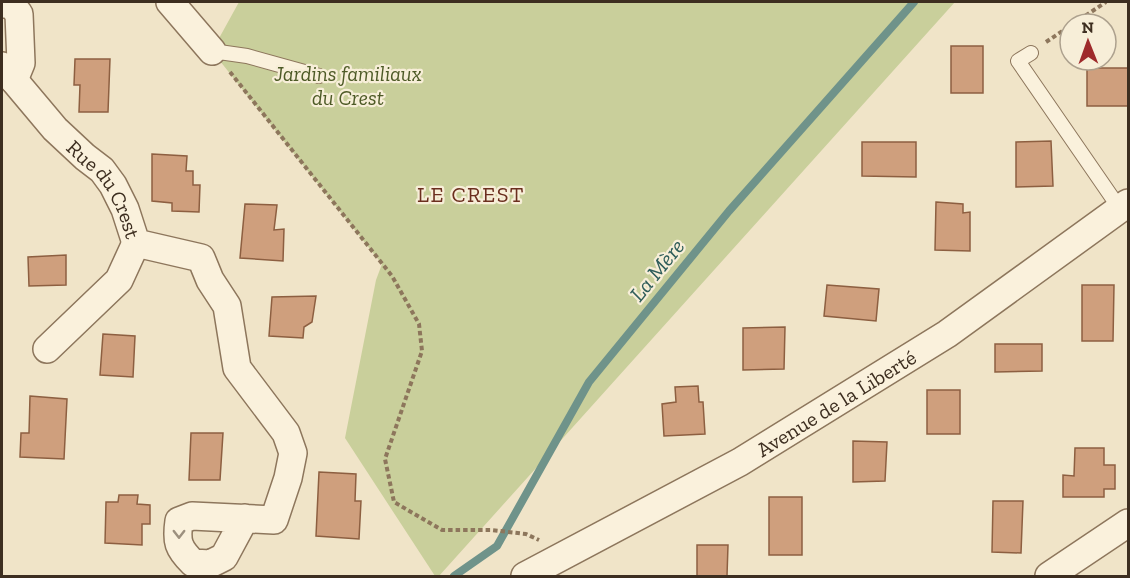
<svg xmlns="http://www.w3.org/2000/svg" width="1130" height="578" viewBox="0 0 1130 578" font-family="'Zilla Slab',serif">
	<rect width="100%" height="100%" fill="#f0e4c8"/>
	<!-- green -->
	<path fill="#c9cf9b" d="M 239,2 L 955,2 L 439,576 L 435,576 L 345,438 L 376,280 L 382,264 L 212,51 Z"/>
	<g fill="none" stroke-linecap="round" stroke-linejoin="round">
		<!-- stream -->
		<path stroke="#6f938a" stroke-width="8" d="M 454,576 L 497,546 L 589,382 L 729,211 L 914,2"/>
	</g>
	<!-- building -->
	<path fill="#cf9f7d" stroke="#8d5f41" stroke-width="1.5" d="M 951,46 L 983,46 L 983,93 L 951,93 Z
		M 75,59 L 110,59 L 108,112 L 79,112 L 80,85 L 74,85 Z
		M 1087,68 L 1128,68 L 1128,106 L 1087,106 Z
		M 1051,141 L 1053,186 L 1016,187 L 1016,142 Z
		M 862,142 L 916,142 L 916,177 L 862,176 Z
		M 152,154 L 187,156 L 186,171 L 193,171 L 193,185 L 200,185 L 199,212 L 172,211 L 172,203 L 152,201 Z
		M 936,202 L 963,204 L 963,213 L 970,212 L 970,251 L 935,250 Z
		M 245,204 L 277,205 L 274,230 L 284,229 L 283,261 L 240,258 Z
		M 66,255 L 66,285 L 29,286 L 28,257 Z
		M 827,285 L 879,289 L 876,321 L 824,316 Z
		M 1082,285 L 1114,285 L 1113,341 L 1082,341 Z
		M 316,296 L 312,322 L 304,327 L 303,338 L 269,336 L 272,297 Z
		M 785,327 L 784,369 L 743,370 L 743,328 Z
		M 103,334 L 135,336 L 133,377 L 100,375 Z
		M 995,344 L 1042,344 L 1042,371 L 995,372 Z
		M 698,386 L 699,402 L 703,402 L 705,434 L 664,436 L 662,404 L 676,402 L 675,387 Z
		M 927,390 L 960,390 L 960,434 L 927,434 Z
		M 30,396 L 67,399 L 64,459 L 20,457 L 21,433 L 29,433 Z
		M 191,433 L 223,433 L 220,480 L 189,480 Z
		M 853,441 L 887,442 L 885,481 L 853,482 Z
		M 1075,448 L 1104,448 L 1104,465 L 1115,465 L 1115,489 L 1104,489 L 1104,497 L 1063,497 L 1063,475 L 1074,476 Z
		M 319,472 L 356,474 L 355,501 L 361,501 L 359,539 L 316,536 Z
		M 119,495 L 138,495 L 137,504 L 150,505 L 150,524 L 142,524 L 142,545 L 105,543 L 106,502 L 118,502 Z
		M 769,497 L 802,497 L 802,555 L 769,555 Z
		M 993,501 L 1023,501 L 1021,553 L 992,552 Z
		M 697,545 L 728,545 L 727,576 L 697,576 Z"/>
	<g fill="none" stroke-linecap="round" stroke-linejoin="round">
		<defs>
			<path id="lane" d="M 212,51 L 247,56 L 319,76
				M 1031,53 L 1018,61 L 1120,209"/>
			<g id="street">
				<path d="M 170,2 L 212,51"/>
				<path d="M 2,4 L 11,4 L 19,14 L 21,63 L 14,80"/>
				<path id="s1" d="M 2,66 L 55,129 L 85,157 L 102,170 L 113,185 L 125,209 L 136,243 L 201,258 L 210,280 L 227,306 L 237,368 L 286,433 L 293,453 L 288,478 L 274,520 L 192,516 L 179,521 C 176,542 178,548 193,563 L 210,564 L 224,557 L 245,518"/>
				<path d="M 47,349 L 119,280 L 136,243"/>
				<path id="s2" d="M 525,576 L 740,462 L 947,334 L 1128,203"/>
				<path d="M 1049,576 L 1128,523"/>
			</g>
		</defs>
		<!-- lane casing -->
		<use href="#lane" stroke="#8d765c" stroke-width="16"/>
		<!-- street casing -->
		<use href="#street" stroke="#8d765c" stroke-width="30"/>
		<!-- path -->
		<path stroke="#8d765c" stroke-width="4" stroke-dasharray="4.5 3" stroke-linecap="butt" d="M 1073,24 L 1106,2
			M 1046,42 L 1070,26
			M 230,72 L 392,276 L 419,324 L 422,351 L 385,459 L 394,502 L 442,530 L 491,530 L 526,534 L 539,540"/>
		<!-- lane -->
		<use href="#lane" stroke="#faf1dc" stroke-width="14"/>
		<!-- street -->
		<use href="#street" stroke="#faf1dc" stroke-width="27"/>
	</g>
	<!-- one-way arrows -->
	<defs><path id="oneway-chevron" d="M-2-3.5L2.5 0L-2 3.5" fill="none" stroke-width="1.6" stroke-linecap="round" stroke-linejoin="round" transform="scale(1.5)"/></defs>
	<use stroke="#9c907e" href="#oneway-chevron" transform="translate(179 534) rotate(90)"/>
	<g text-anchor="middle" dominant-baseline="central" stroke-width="4.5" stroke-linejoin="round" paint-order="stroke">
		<!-- park labels -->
		<g font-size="21" font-style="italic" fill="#4d5a26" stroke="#f7eed8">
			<text x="348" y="73">Jardins familiaux<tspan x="348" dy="24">du Crest</tspan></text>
		</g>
		<!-- street labels -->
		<g font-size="21" fill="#3d2e20" stroke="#f7eed8">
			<text stroke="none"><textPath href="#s1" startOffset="162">Rue du Crest</textPath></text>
			<text stroke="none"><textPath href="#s2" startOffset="356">Avenue de la Liberté</textPath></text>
		</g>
		<!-- neighbourhood labels -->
		<g font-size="22" letter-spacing="1.5" fill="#6b2e1e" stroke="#f7eed8">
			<text x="471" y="194">LE CREST</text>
		</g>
		<!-- water labels -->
		<g font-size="22" font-style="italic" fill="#2f5d5a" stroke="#f7eed8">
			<text transform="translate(657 270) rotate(-51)">La Mère</text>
		</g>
	</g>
	<!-- border -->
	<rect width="1130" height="578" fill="none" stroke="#3d2e20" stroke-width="6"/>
	<!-- north arrow -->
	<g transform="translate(1088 42) rotate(359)"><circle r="28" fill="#f7eed8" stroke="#ada18e" stroke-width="1.5"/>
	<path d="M0-4.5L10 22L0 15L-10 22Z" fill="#9e2a2b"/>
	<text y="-9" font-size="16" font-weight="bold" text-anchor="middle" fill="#3d2e20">N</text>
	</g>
</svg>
